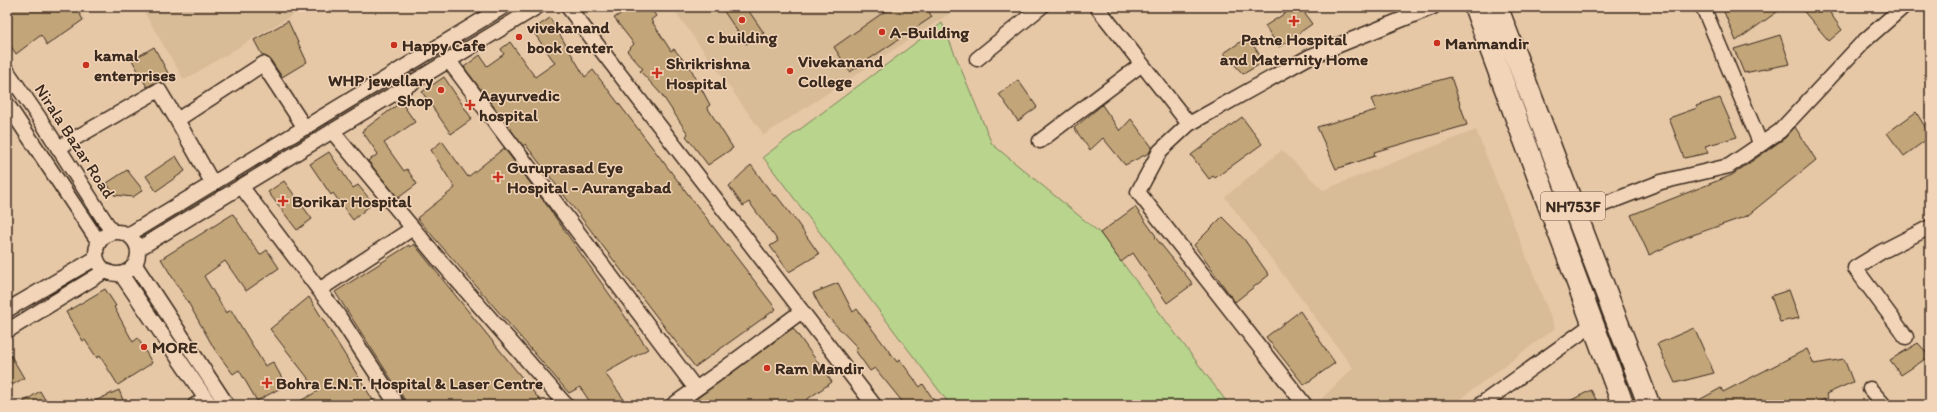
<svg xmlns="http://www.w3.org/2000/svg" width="1937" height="412" viewBox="0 0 1937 412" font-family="Itim,sans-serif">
	<rect width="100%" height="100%" fill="#e6c8a7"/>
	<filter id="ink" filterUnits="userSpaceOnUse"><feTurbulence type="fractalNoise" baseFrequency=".025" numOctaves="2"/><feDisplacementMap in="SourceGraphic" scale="8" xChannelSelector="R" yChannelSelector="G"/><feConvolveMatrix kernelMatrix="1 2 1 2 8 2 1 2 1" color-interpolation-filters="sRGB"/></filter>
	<g filter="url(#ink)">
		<!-- built -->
		<path fill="#d8bb97" d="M 141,7 L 299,7 L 301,10 L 184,80 Z
			M 672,7 L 959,7 L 764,135 Z
			M 1476,130 L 1555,328 L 1452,405 L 1315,405 L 1353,368 L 1225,197 L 1282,150 L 1323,190 Z"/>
		<!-- green -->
		<path fill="#b8d48d" stroke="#7a7f56" d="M 942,23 L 992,144 L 1100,233 L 1229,405 L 950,405 L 763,157 Z"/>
		<!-- building -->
		<path fill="#c2a579" stroke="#3b2a1e" d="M 7,7 L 76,7 L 83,20 L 47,45 L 41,35 L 16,54 L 7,40 Z
			M 618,7 L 650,7 L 656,16 L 651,20 L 671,51 L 674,49 L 691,69 L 710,105 L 707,107 L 733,148 L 708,165 L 686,136 L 688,134 L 662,95 L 640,71 L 643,69 L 627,51 L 634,44 L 614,18 L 622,13 Z
			M 721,7 L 746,7 L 764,33 L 746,44 Z
			M 891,7 L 926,7 L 932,17 L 850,72 L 834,47 Z
			M 1295,7 L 1315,7 L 1305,14 L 1312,24 L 1279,47 L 1265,26 Z
			M 1722,7 L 1784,7 L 1736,41 Z
			M 1800,7 L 1826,7 L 1842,30 L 1829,41 Z
			M 550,18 L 585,77 L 593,70 L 776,309 L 695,367 L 525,144 L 523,146 L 464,67 L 480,55 L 487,66 L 504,54 L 501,49 L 510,42 L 535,77 L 555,63 L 532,30 Z
			M 288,21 L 307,62 L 282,77 L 270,59 L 262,55 L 254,40 Z
			M 1780,35 L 1790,64 L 1744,73 L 1734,49 Z
			M 1248,37 L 1264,62 L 1243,74 L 1224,53 Z
			M 154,47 L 169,75 L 147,87 L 132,60 Z
			M 444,77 L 472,119 L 451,134 L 422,92 Z
			M 1451,77 L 1467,125 L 1374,152 L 1375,156 L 1336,169 L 1317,127 L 1376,110 L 1371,99 Z
			M 1018,80 L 1037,107 L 1018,121 L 999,94 Z
			M 1720,98 L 1737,137 L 1705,146 L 1708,153 L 1684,158 L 1669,118 L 1697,108 L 1696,106 Z
			M 401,102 L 415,122 L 384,143 L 404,171 L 407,169 L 417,184 L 398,198 L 368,161 L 378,154 L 362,131 Z
			M 1102,105 L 1120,131 L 1131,119 L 1152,147 L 1149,153 L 1125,165 L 1103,138 L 1090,150 L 1074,128 Z
			M 1916,112 L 1930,135 L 1930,137 L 1904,156 L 1887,133 Z
			M 1242,117 L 1262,144 L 1215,178 L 1213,176 L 1209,179 L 1191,155 Z
			M 1795,127 L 1816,160 L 1747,216 L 1687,237 L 1649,255 L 1631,215 L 1732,175 L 1785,138 Z
			M 442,141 L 468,177 L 504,148 L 546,204 L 648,349 L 605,373 L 628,405 L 592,405 L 580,387 L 569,393 L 417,218 L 455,188 L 431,150 Z
			M 329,152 L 353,188 L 358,185 L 373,203 L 353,220 L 333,193 L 331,195 L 310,164 Z
			M 176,156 L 185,171 L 156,191 L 146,176 Z
			M 751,165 L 774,196 L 776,195 L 796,221 L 819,254 L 789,272 L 770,246 L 778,241 L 749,202 L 743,206 L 729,186 Z
			M 127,170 L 143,190 L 133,197 L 114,195 L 107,183 Z
			M 284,181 L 312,219 L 297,230 L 268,192 Z
			M 1135,207 L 1156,236 L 1155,237 L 1193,284 L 1167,303 L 1133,253 L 1121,262 L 1100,233 Z
			M 233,214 L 260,255 L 267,250 L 279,268 L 246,291 L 225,261 L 204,276 L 226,313 L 231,310 L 265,366 L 273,362 L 286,385 L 257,401 L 239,370 L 233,374 L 215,350 L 189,304 L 161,259 Z
			M 1222,217 L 1244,239 L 1269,275 L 1235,302 L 1194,245 Z
			M 414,244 L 544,405 L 408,405 L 335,292 L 409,245 L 410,247 Z
			M 838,283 L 853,312 L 857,309 L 897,362 L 900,360 L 920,387 L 923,384 L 937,405 L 905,405 L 875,368 L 870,371 L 855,350 L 858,348 L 823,312 L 813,293 Z
			M 105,289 L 116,306 L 114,307 L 133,342 L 138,338 L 152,363 L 118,385 L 100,356 L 97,358 L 85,340 L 83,341 L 66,312 Z
			M 1789,290 L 1799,318 L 1780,322 L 1771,296 Z
			M 309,297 L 376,405 L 293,405 L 318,391 L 270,329 Z
			M 1300,311 L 1335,363 L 1304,385 L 1266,337 Z
			M 793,328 L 832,382 L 799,405 L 688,405 Z
			M 1694,328 L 1714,373 L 1675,383 L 1657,344 Z
			M 1918,343 L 1930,356 L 1901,375 L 1890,360 Z
			M 7,349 L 24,378 L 7,388 Z
			M 1807,349 L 1814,364 L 1844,359 L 1853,382 L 1826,394 L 1828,398 L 1811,405 L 1690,405 L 1721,388 L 1723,392 Z
			M 119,390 L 125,405 L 86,405 Z
			M 1591,390 L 1599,405 L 1562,405 Z
			M 40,391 L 48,405 L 19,405 Z"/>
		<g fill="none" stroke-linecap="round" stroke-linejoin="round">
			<defs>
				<path id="minor" d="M 568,7 L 874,405
					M 1097,7 L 1189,124
					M 1703,7 L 1761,145
					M 977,59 L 1041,7
					M 449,61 L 696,389
					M 7,71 L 38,116 L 112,232
					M 7,104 L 98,241
					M 332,131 L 441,262 L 566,405
					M 1040,141 L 1142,64
					M 58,148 L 159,90 L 177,120
					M 213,184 L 177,120 L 263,64 L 305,128
					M 241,186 L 338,315 L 397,405
					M 1576,215 L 1661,182 L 1729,166 L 1780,131 L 1862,43 L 1903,7
					M96 253a21 21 0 1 1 42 0a21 21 0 1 1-42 0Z
					M 128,235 L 503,7
					M 138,249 L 537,7
					M 135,265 L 227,405
					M 121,274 L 210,405
					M 319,290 L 413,228
					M 7,310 L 96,258
					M 7,331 L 105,271
					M 1906,337 L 1855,268 L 1881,252 L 1930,227
					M 1870,389 L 1884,405
					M 195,405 L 206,400
					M 673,405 L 717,374 L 802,311
					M 1305,405 L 1138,192 L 1160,151 L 1189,124 L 1309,57 L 1433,7
					M 1480,405 L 1593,324"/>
				<path id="highway" d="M 1475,7 L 1623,405
					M 1497,7 L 1649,405"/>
			</defs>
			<!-- minor casing -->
			<use href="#minor" stroke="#3b2a1e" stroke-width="17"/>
			<!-- highway casing -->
			<use href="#highway" stroke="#3b2a1e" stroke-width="24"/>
			<!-- minor -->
			<use href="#minor" stroke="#f2d4b8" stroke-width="14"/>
			<!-- highway -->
			<use href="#highway" stroke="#f2d4b8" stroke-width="21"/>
		</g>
	</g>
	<!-- markers -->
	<g fill="#c8321e" stroke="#f2d4b8" stroke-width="1.5">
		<circle cx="742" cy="20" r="4"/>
		<path d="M1292 15h4v4h4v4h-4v4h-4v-4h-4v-4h4z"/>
		<circle cx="882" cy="32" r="4"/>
		<circle cx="519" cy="37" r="4"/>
		<circle cx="1437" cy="43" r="4"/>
		<circle cx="394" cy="45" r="4"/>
		<circle cx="86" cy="65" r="4"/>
		<circle cx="790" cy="71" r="4"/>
		<path d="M655 67h4v4h4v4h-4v4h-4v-4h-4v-4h4z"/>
		<circle cx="441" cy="90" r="4"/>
		<path d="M468 99h4v4h4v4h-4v4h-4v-4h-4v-4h4z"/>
		<path d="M496 171h4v4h4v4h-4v4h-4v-4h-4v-4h4z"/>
		<path d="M281 195h4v4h4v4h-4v4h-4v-4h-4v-4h4z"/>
		<circle cx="144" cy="347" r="4"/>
		<circle cx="767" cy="368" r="4"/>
		<path d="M265 377h4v4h4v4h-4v4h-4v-4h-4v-4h4z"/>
	</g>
	<g text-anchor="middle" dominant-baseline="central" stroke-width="3" stroke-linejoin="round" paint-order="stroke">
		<!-- shield labels -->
		<rect fill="#f2d4b8" stroke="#725d4c" stroke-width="1" x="1541" y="192" width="64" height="28" rx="3"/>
		<g font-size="16" font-weight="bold" fill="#3b2a1e">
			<text x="1573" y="206">NH753F</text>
		</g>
		<!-- poi labels -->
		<g font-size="17" font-weight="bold" fill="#3b2a1e" stroke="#f2d4b8" text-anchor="start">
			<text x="527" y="27">vivekanand<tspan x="527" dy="20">book center</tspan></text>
			<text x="890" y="32">A-Building</text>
			<text x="742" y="37" text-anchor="middle">c building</text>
			<text x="1294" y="39" text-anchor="middle">Patne Hospital<tspan x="1294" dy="20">and Maternity Home</tspan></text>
			<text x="1445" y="43">Manmandir</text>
			<text x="402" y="45">Happy Cafe</text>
			<text x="94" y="55">kamal<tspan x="94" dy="20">enterprises</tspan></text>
			<text x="798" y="61">Vivekanand<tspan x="798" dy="20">College</tspan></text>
			<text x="666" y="63">Shrikrishna<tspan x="666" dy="20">Hospital</tspan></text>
			<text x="433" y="80" text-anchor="end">WHP jewellary<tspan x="433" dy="20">Shop</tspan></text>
			<text x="479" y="95">Aayurvedic<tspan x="479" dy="20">hospital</tspan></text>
			<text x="507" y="167">Guruprasad Eye<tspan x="507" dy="20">Hospital - Aurangabad</tspan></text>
			<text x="292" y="201">Borikar Hospital</text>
			<text x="152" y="347">MORE</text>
			<text x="775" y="368">Ram Mandir</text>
			<text x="276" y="383">Bohra E.N.T. Hospital &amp; Laser Centre</text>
		</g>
		<!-- street labels -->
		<g font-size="17" fill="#3b2a1e" stroke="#f2d4b8">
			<text transform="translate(75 141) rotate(57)">Nirala Bazar Road</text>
		</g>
	</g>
	<!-- margin -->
	<rect width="1937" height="412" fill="none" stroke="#f2d4b8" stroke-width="24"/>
	<rect x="12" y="12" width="1913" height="388" fill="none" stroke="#3b2a1e" stroke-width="1.5" filter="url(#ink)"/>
</svg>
